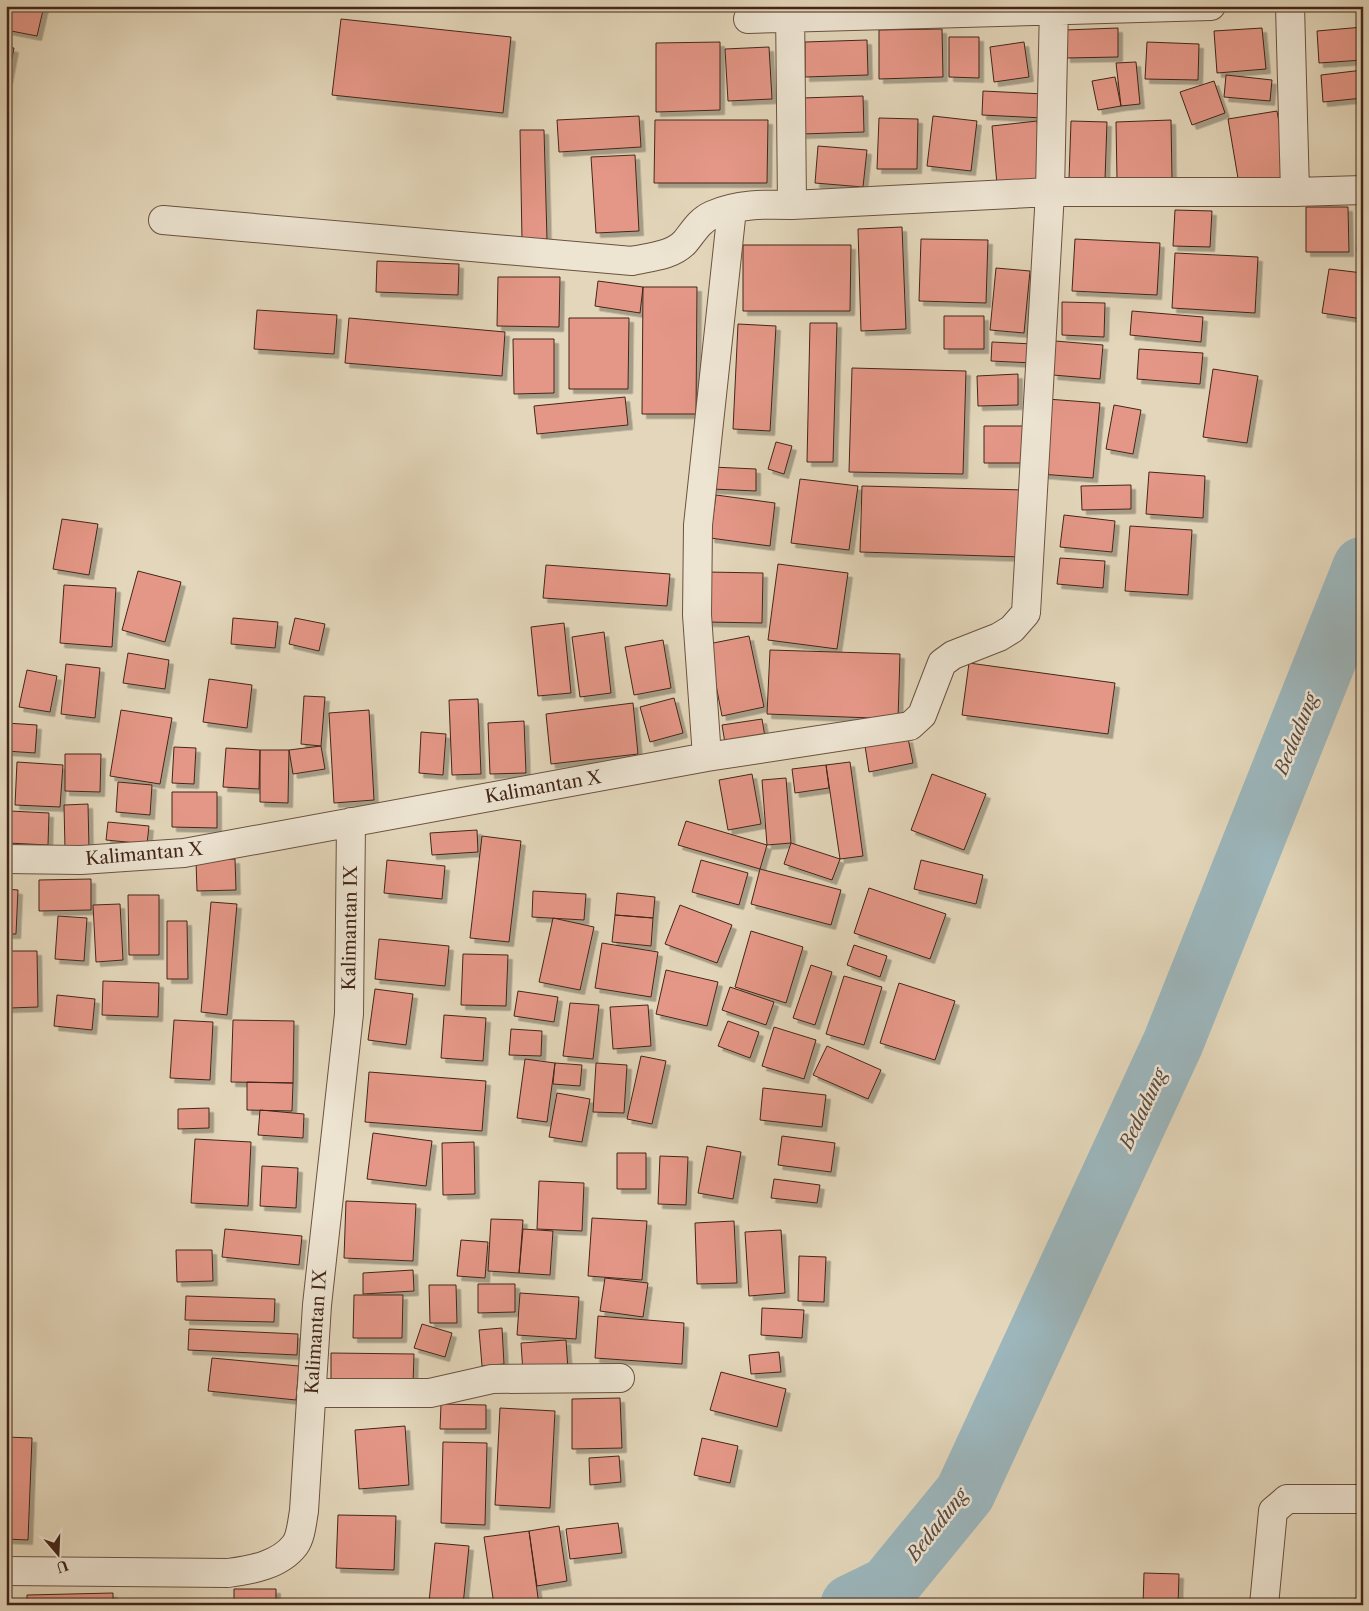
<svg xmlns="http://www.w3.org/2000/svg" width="1369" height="1611" viewBox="0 0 1369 1611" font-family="'Libre Caslon Text',serif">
	<defs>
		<filter id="shadow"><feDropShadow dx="4.5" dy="4.5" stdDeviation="0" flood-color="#0004"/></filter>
	</defs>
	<rect width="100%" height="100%" fill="#e3d6ba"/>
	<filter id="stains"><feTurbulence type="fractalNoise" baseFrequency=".004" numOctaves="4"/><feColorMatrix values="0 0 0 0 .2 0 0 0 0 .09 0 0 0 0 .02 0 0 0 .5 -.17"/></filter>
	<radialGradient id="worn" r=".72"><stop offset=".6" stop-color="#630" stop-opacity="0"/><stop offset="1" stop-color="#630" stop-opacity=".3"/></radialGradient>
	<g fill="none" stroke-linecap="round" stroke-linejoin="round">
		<!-- river -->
		<path stroke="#9cb6bc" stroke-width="61" d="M 851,1605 L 888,1587 L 965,1493 L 1173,1043 L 1363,567"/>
	</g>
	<!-- building -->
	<path fill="#e59787" stroke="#432618" filter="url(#shadow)" d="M 6,6 L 44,6 L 37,36 L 6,30 Z
		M 341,19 L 511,37 L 503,113 L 332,95 Z
		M 1363,27 L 1363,60 L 1319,63 L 1317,31 Z
		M 1118,28 L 1118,57 L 1066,58 L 1065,30 Z
		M 1262,28 L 1266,69 L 1217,73 L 1214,31 Z
		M 942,29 L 943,77 L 879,79 L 879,30 Z
		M 949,37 L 979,37 L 979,78 L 949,77 Z
		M 867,40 L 868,75 L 805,77 L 805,42 Z
		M 720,42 L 720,110 L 656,112 L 656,43 Z
		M 1024,42 L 1029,77 L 994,82 L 990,47 Z
		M 1147,42 L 1199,44 L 1198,80 L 1145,79 Z
		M 6,47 L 14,48 L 8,79 L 6,79 Z
		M 769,47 L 772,99 L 728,101 L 725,49 Z
		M 1136,62 L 1140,104 L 1121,106 L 1116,63 Z
		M 1363,70 L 1363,98 L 1323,102 L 1321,75 Z
		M 1226,75 L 1272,80 L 1270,101 L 1224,97 Z
		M 1115,77 L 1121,106 L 1098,110 L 1092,81 Z
		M 1214,81 L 1225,113 L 1192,125 L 1180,92 Z
		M 983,91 L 1044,94 L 1043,118 L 982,115 Z
		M 863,96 L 864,132 L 802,134 L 802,98 Z
		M 1277,111 L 1289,181 L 1240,190 L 1228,119 Z
		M 639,116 L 641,147 L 559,152 L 557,120 Z
		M 933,116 L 977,121 L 971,171 L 927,166 Z
		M 879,118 L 918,119 L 917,169 L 877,169 Z
		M 655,120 L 768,120 L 767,183 L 654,183 Z
		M 1171,120 L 1172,178 L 1117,179 L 1116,122 Z
		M 1037,121 L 1043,181 L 997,185 L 992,126 Z
		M 1071,121 L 1107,122 L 1105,180 L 1069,179 Z
		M 520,130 L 544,130 L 547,239 L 522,240 Z
		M 818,146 L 867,150 L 863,187 L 815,183 Z
		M 635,155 L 639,231 L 596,233 L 591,157 Z
		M 1362,199 L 1363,199 L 1363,251 L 1357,251 Z
		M 1306,207 L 1348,207 L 1349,252 L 1306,252 Z
		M 1175,210 L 1212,211 L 1210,247 L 1173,246 Z
		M 902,227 L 906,329 L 861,331 L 858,229 Z
		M 921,239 L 988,240 L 986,303 L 919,301 Z
		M 1075,239 L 1160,243 L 1157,295 L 1072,291 Z
		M 743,245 L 851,245 L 850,311 L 743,311 Z
		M 1175,253 L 1258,257 L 1255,313 L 1172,308 Z
		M 377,261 L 459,264 L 458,295 L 376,292 Z
		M 996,268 L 1030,271 L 1024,333 L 990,330 Z
		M 1329,269 L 1363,273 L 1362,319 L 1322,313 Z
		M 498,277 L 560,277 L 559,327 L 497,326 Z
		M 598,281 L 643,287 L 640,313 L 595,306 Z
		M 643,287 L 697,287 L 696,414 L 642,414 Z
		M 1062,302 L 1105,303 L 1104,337 L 1062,335 Z
		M 257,310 L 337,315 L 334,354 L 254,349 Z
		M 1132,311 L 1203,317 L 1201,342 L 1130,335 Z
		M 944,316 L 984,316 L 984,349 L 944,349 Z
		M 349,318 L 505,332 L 502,376 L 345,363 Z
		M 569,318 L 629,318 L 628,389 L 569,389 Z
		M 810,323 L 837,323 L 833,462 L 807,462 Z
		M 738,324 L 776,326 L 770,431 L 733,429 Z
		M 513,339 L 554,339 L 554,393 L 514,394 Z
		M 1055,341 L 1103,345 L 1100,379 L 1053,375 Z
		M 992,342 L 1033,344 L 1033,363 L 991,361 Z
		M 1139,349 L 1203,353 L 1200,384 L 1137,379 Z
		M 852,368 L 966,371 L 963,474 L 849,472 Z
		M 1213,369 L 1258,376 L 1247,443 L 1203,437 Z
		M 1018,374 L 1018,405 L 978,406 L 977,376 Z
		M 625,397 L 628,425 L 537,434 L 534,406 Z
		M 1047,399 L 1100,403 L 1093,478 L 1040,474 Z
		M 1114,405 L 1141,410 L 1133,454 L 1106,449 Z
		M 984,426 L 1023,426 L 1023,463 L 984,463 Z
		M 776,442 L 792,446 L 784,474 L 768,469 Z
		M 712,467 L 756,469 L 756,491 L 712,489 Z
		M 1149,472 L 1205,476 L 1203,518 L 1146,514 Z
		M 800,479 L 858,486 L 849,550 L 791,543 Z
		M 1131,485 L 1131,509 L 1082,510 L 1081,486 Z
		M 862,486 L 1025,490 L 1022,557 L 860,552 Z
		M 716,495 L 775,503 L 770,546 L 710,538 Z
		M 1064,515 L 1115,521 L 1112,552 L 1060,547 Z
		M 62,519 L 98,524 L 89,575 L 53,569 Z
		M 1130,526 L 1192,530 L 1188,595 L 1125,591 Z
		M 1060,558 L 1105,561 L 1103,588 L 1057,584 Z
		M 778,564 L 848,573 L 837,649 L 768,640 Z
		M 546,565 L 670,574 L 667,606 L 543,598 Z
		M 138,571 L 181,582 L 165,642 L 122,630 Z
		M 707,572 L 763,573 L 762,623 L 707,622 Z
		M 64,585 L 116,588 L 112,647 L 60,643 Z
		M 233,618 L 278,622 L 275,648 L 231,644 Z
		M 295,618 L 325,624 L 319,651 L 289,644 Z
		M 564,623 L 571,693 L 538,696 L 531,627 Z
		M 604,632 L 611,693 L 580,697 L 572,637 Z
		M 749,636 L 764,707 L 722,716 L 708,644 Z
		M 663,640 L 671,688 L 634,695 L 625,647 Z
		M 770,650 L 900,654 L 898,719 L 767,714 Z
		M 128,653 L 169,660 L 165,689 L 123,683 Z
		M 969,663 L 1115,683 L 1108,734 L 962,715 Z
		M 66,664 L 100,668 L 95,718 L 61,714 Z
		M 27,670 L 57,676 L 50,712 L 19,707 Z
		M 209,679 L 252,685 L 247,728 L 203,722 Z
		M 304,696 L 325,697 L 321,746 L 301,744 Z
		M 674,698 L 683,733 L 650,742 L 640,707 Z
		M 478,699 L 481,774 L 452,775 L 449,700 Z
		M 633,703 L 638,754 L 551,764 L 546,714 Z
		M 121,710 L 172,718 L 160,784 L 110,776 Z
		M 369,710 L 374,800 L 334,803 L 329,713 Z
		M 762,719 L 766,743 L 726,749 L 722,725 Z
		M 524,721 L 526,773 L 490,774 L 488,723 Z
		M 6,723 L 37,725 L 35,753 L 6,751 Z
		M 421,732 L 446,734 L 443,775 L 419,773 Z
		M 908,738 L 913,763 L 869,772 L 865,746 Z
		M 321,746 L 325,769 L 293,774 L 289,750 Z
		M 174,747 L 196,748 L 194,784 L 172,783 Z
		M 226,748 L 260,750 L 259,789 L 223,787 Z
		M 260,750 L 289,750 L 288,803 L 260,802 Z
		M 65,754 L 101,754 L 100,792 L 65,791 Z
		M 17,762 L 63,765 L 60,807 L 15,805 Z
		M 850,762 L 863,856 L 840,859 L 826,765 Z
		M 826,765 L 829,788 L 795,793 L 792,769 Z
		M 752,774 L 761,824 L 728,830 L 719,780 Z
		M 932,774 L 986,794 L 964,850 L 911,830 Z
		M 786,778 L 791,843 L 767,845 L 762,780 Z
		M 118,782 L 152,785 L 150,815 L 116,812 Z
		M 172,792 L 217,792 L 217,828 L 172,827 Z
		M 88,804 L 89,849 L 65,849 L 64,805 Z
		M 10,811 L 49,813 L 48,845 L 8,843 Z
		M 686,821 L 767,845 L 760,869 L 678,845 Z
		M 108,822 L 149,826 L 147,844 L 106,840 Z
		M 477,830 L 478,852 L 432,855 L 430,833 Z
		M 482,836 L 521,841 L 509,942 L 470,938 Z
		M 791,843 L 840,859 L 832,880 L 784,864 Z
		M 235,859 L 236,890 L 197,891 L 196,861 Z
		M 387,860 L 445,866 L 442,899 L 384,893 Z
		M 701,860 L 748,873 L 739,905 L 692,892 Z
		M 921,860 L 983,875 L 976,904 L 914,889 Z
		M 760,869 L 841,890 L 831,925 L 751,904 Z
		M 91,879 L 91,910 L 39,911 L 39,880 Z
		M 869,888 L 946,914 L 930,959 L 854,933 Z
		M 6,889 L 18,890 L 16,934 L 6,934 Z
		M 533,891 L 586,894 L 584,920 L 532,917 Z
		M 617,893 L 655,897 L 653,918 L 615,915 Z
		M 128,895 L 159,895 L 159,955 L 129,955 Z
		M 211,902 L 237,904 L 227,1015 L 201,1012 Z
		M 120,904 L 123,960 L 96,962 L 93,905 Z
		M 680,905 L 732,925 L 717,963 L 665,944 Z
		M 615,915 L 653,918 L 651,946 L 612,942 Z
		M 58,916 L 87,918 L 84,961 L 55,959 Z
		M 553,918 L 594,927 L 580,990 L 539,982 Z
		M 167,921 L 187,921 L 188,979 L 167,979 Z
		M 751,931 L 803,947 L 786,1003 L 735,987 Z
		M 379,939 L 449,946 L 445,986 L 375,979 Z
		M 602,943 L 658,952 L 651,997 L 595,988 Z
		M 854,945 L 887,956 L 880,977 L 847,965 Z
		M 9,951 L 37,951 L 38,1007 L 10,1008 Z
		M 9,951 L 10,1008 L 6,1008 L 6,952 Z
		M 463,954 L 508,955 L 506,1006 L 461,1005 Z
		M 811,965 L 832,972 L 815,1025 L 793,1018 Z
		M 666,970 L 718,982 L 707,1026 L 656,1014 Z
		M 844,976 L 882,987 L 864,1045 L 826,1034 Z
		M 103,981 L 159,983 L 158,1017 L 102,1015 Z
		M 899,983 L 955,1001 L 935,1060 L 880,1043 Z
		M 730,987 L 774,1002 L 766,1025 L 722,1010 Z
		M 375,989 L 413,994 L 406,1045 L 368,1040 Z
		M 518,991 L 558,997 L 554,1022 L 514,1016 Z
		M 57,995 L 95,999 L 92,1030 L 54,1026 Z
		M 570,1003 L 599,1005 L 593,1059 L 563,1056 Z
		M 648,1005 L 651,1046 L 613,1049 L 610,1007 Z
		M 444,1015 L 486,1018 L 483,1061 L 441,1058 Z
		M 174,1020 L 213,1022 L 210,1080 L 170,1078 Z
		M 233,1020 L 294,1021 L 293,1083 L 231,1082 Z
		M 728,1021 L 759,1032 L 750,1058 L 718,1046 Z
		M 774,1027 L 816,1040 L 804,1079 L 762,1066 Z
		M 511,1029 L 542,1031 L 541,1056 L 509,1055 Z
		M 827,1046 L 881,1070 L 868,1099 L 813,1075 Z
		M 641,1056 L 666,1061 L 652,1124 L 627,1119 Z
		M 525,1059 L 555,1063 L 547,1122 L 517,1118 Z
		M 555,1063 L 582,1065 L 580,1086 L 553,1084 Z
		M 596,1063 L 627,1065 L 624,1113 L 593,1112 Z
		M 369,1072 L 486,1081 L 482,1131 L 365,1122 Z
		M 247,1082 L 293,1083 L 292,1111 L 247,1110 Z
		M 763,1088 L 826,1095 L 822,1127 L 760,1120 Z
		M 557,1093 L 590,1099 L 582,1142 L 549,1137 Z
		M 209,1108 L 209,1128 L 178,1129 L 178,1109 Z
		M 260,1110 L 304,1114 L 303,1138 L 258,1135 Z
		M 373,1133 L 432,1141 L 426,1186 L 367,1179 Z
		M 782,1136 L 835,1143 L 831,1172 L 778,1165 Z
		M 195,1139 L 251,1142 L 248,1206 L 191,1203 Z
		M 474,1142 L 475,1194 L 443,1195 L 442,1143 Z
		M 707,1146 L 741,1152 L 733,1199 L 698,1193 Z
		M 617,1153 L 646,1153 L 646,1189 L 617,1189 Z
		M 660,1156 L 688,1157 L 686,1205 L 658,1204 Z
		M 262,1166 L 298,1168 L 296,1208 L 260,1206 Z
		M 774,1179 L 820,1185 L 817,1203 L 771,1198 Z
		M 539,1181 L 584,1183 L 582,1231 L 537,1229 Z
		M 346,1201 L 416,1204 L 413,1261 L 344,1258 Z
		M 592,1218 L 647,1221 L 642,1280 L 588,1276 Z
		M 491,1219 L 523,1220 L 519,1273 L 488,1271 Z
		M 734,1221 L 737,1283 L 697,1284 L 695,1223 Z
		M 225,1229 L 302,1236 L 299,1265 L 222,1257 Z
		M 523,1229 L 553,1231 L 550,1275 L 519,1273 Z
		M 781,1230 L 785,1293 L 749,1296 L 745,1232 Z
		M 461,1240 L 488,1242 L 485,1278 L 457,1276 Z
		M 176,1250 L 212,1250 L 213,1281 L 177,1282 Z
		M 799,1256 L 826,1257 L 824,1302 L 798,1301 Z
		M 413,1270 L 414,1291 L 363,1294 L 363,1273 Z
		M 605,1278 L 648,1283 L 643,1317 L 600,1311 Z
		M 478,1284 L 515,1284 L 515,1312 L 478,1313 Z
		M 429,1285 L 456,1285 L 457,1323 L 430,1323 Z
		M 520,1293 L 579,1297 L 576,1339 L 517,1335 Z
		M 354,1295 L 403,1295 L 402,1338 L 353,1338 Z
		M 186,1296 L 275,1299 L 274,1322 L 185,1320 Z
		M 762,1308 L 804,1310 L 802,1338 L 761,1335 Z
		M 598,1316 L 684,1323 L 682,1364 L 595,1358 Z
		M 422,1324 L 452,1333 L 445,1357 L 414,1348 Z
		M 502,1328 L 504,1364 L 482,1366 L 479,1330 Z
		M 189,1329 L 298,1334 L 297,1355 L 188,1350 Z
		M 566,1340 L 568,1370 L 523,1373 L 521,1343 Z
		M 779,1352 L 781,1372 L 751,1374 L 749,1355 Z
		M 331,1353 L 414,1354 L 413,1385 L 331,1383 Z
		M 212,1358 L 299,1366 L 296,1400 L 208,1391 Z
		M 721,1372 L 786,1389 L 777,1427 L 710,1410 Z
		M 620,1398 L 622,1448 L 572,1449 L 572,1399 Z
		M 441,1404 L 486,1405 L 486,1429 L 440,1429 Z
		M 500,1408 L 555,1411 L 550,1508 L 495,1505 Z
		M 405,1426 L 409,1485 L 359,1489 L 355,1430 Z
		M 6,1437 L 32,1438 L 28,1540 L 6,1539 Z
		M 702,1438 L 738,1446 L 730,1483 L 694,1475 Z
		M 443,1442 L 487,1443 L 485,1525 L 441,1523 Z
		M 619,1456 L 621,1482 L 590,1485 L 589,1458 Z
		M 338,1515 L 396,1516 L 394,1570 L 336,1568 Z
		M 618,1523 L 622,1553 L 570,1559 L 566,1529 Z
		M 559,1526 L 567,1581 L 537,1586 L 529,1531 Z
		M 529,1531 L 539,1605 L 494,1605 L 484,1537 Z
		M 435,1543 L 469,1546 L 463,1605 L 429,1602 Z
		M 1144,1573 L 1179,1574 L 1178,1605 L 1143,1605 Z
		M 234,1589 L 276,1589 L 276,1605 L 234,1605 Z
		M 113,1593 L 113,1605 L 27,1605 L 27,1595 Z
		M 1363,1598 L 1363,1605 L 1354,1605 L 1354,1599 Z
		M 1276,1600 L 1328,1604 L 1328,1605 L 1275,1605 Z"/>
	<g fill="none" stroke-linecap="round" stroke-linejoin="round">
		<defs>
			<path id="street" d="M 790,6 L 792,205
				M 1290,6 L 1295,192
				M 748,19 L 1211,6
				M 163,220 L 632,261 C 650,257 672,256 685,242 C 694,231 699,221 712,215 C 737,204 764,204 792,205 L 1050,192 L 1295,192 L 1363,190
				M 707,757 L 697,615 L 698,525 L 732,209
				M 6,859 L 81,860 L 184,853 L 707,757 L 910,726 L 922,715 L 942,663 L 953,655 L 999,637 L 1012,629 L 1026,613 L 1050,192 L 1054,6
				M 311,1393 L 430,1393 L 492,1379 L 620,1378
				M 6,1571 L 228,1573 C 251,1570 280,1565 295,1545 C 301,1537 302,1522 304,1511 L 317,1305 L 349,1014 L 351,822
				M 1264,1605 L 1273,1511 L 1287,1499 L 1363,1499"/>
		</defs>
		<!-- street casing -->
		<use href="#street" stroke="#6b5240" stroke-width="30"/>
		<!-- street -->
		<use href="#street" stroke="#ede4d2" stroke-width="28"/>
	</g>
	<g text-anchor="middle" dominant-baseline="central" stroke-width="5" stroke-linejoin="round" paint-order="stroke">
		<!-- street labels -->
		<g font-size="18" fill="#432618" stroke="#ede4d2">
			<text transform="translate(543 787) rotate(-10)">Kalimantan X</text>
			<text transform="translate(144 854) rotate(-5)">Kalimantan X</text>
			<text transform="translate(350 928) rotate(-89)">Kalimantan IX</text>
			<text transform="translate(316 1332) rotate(-86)">Kalimantan IX</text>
		</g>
		<!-- water labels -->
		<g font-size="19" font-style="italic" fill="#594a41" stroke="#ede4d2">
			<text transform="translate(1296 734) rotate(-68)">Bedadung</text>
			<text transform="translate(1143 1109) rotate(-65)">Bedadung</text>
			<text transform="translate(937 1525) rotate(-52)">Bedadung</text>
		</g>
	</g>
	<!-- margin -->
	<rect width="1369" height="1611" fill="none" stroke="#e3d6ba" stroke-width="25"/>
	<rect x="8" y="8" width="1354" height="1596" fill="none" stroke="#432618" stroke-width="2.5"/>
	<rect x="12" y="12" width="1344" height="1586" fill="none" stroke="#432618"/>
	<!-- north arrow -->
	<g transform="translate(58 1554) rotate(161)" stroke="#ede4d2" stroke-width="4" paint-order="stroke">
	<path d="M0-4L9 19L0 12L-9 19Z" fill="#432618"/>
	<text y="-8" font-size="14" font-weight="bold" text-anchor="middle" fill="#432618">U</text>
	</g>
	<rect width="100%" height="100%" filter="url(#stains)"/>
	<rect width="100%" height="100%" fill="url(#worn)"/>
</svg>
